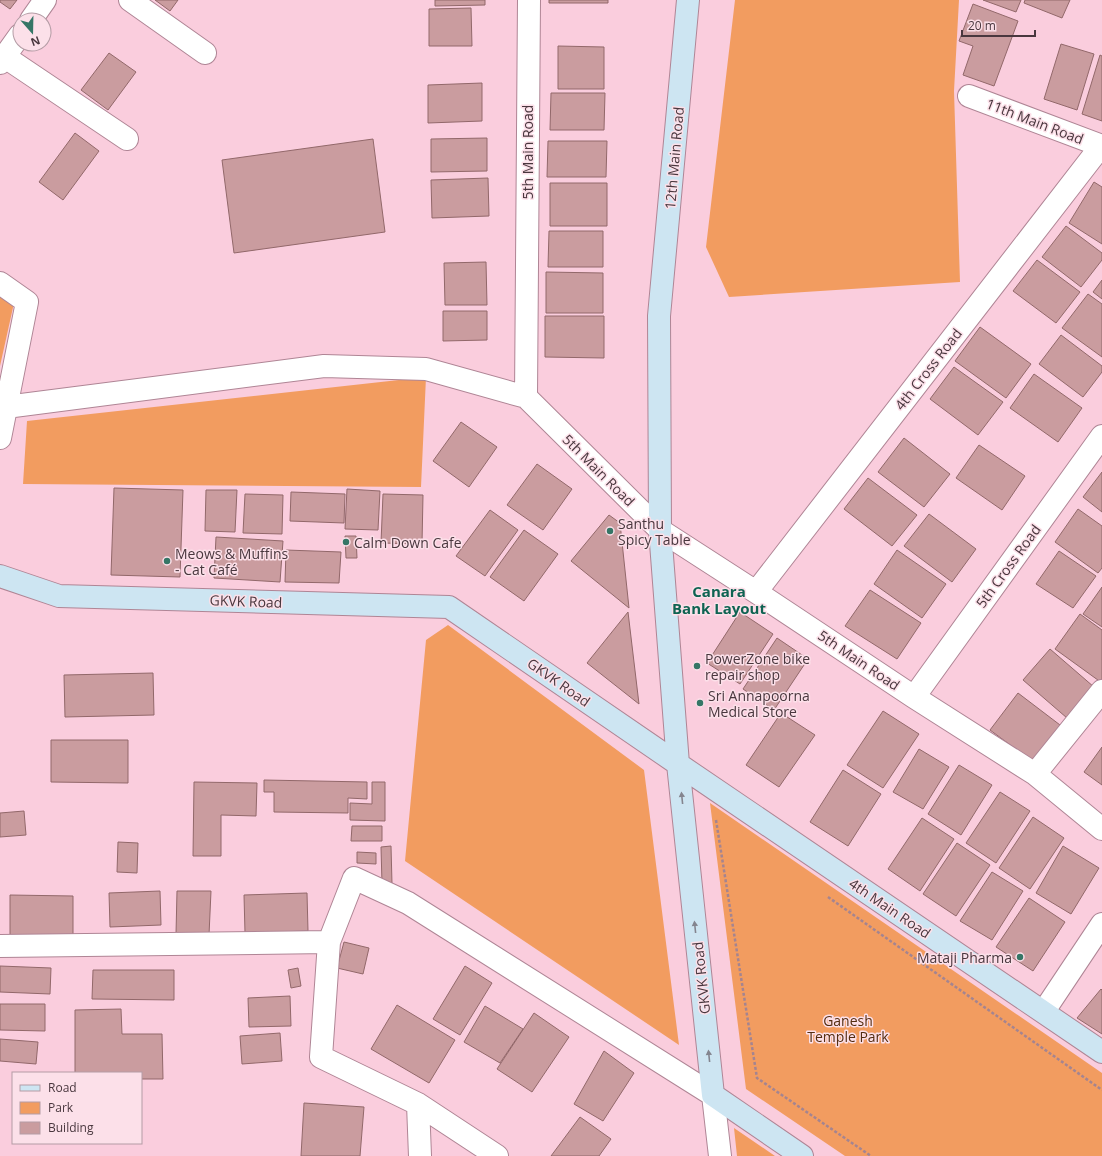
<svg xmlns="http://www.w3.org/2000/svg" width="1102" height="1156" viewBox="0 0 1102 1156" font-family="'Open Sans',sans-serif">
	<rect width="100%" height="100%" fill="#facddd"/>
	<!-- green -->
	<path fill="#f29c60" d="M 735,0 L 959,0 L 954,91 L 960,282 L 729,297 L 706,247 Z
		M 0,293 L 14,303 L 0,366 Z
		M 426,377 L 421,487 L 23,484 L 27,421 Z
		M 448,625 L 644,770 L 679,1045 L 405,861 L 426,640 Z
		M 710,803 L 1102,1073 L 1102,1156 L 845,1156 L 746,1089 Z
		M 734,1128 L 775,1156 L 737,1156 Z"/>
	<!-- building -->
	<path fill="#ca9c9f" stroke="#92686a" d="M 0,0 L 17,0 L 10,9 L 0,2 Z
		M 155,0 L 178,0 L 170,11 Z
		M 435,0 L 485,0 L 485,5 L 435,6 Z
		M 549,0 L 608,0 L 608,3 L 549,3 Z
		M 983,0 L 1021,0 L 1016,12 Z
		M 1025,0 L 1070,0 L 1062,18 L 1024,3 Z
		M 973,4 L 1018,21 L 994,86 L 963,75 L 973,46 L 959,41 Z
		M 471,8 L 472,46 L 429,46 L 429,9 Z
		M 1061,44 L 1094,54 L 1077,110 L 1044,99 Z
		M 558,46 L 604,47 L 604,89 L 558,89 Z
		M 109,53 L 136,72 L 108,110 L 81,90 Z
		M 1100,55 L 1102,56 L 1102,121 L 1082,114 Z
		M 482,83 L 482,121 L 428,123 L 428,85 Z
		M 551,93 L 605,93 L 604,130 L 550,130 Z
		M 75,133 L 99,151 L 63,200 L 39,182 Z
		M 487,138 L 487,171 L 431,172 L 431,139 Z
		M 373,139 L 385,232 L 234,253 L 222,160 Z
		M 548,141 L 607,141 L 606,177 L 547,177 Z
		M 488,178 L 489,216 L 432,218 L 431,180 Z
		M 1094,182 L 1102,187 L 1102,244 L 1069,223 Z
		M 550,183 L 607,183 L 607,226 L 550,226 Z
		M 1066,226 L 1102,253 L 1102,260 L 1081,287 L 1042,257 Z
		M 549,231 L 603,231 L 603,267 L 548,267 Z
		M 1037,260 L 1080,292 L 1056,323 L 1013,291 Z
		M 486,262 L 487,305 L 445,305 L 444,263 Z
		M 546,272 L 603,273 L 603,313 L 546,313 Z
		M 1102,280 L 1102,299 L 1093,292 Z
		M 1088,294 L 1102,304 L 1102,357 L 1062,328 Z
		M 443,311 L 487,311 L 487,340 L 443,341 Z
		M 545,316 L 604,316 L 604,358 L 545,357 Z
		M 980,327 L 1031,364 L 1006,398 L 955,361 Z
		M 1061,335 L 1102,366 L 1102,372 L 1083,397 L 1039,364 Z
		M 954,367 L 1003,402 L 978,435 L 930,399 Z
		M 1034,374 L 1082,408 L 1058,442 L 1010,408 Z
		M 461,422 L 497,447 L 469,487 L 433,461 Z
		M 904,438 L 950,474 L 924,507 L 878,472 Z
		M 979,445 L 1025,476 L 1002,510 L 956,478 Z
		M 537,464 L 572,489 L 543,530 L 507,505 Z
		M 1102,472 L 1102,512 L 1083,497 Z
		M 868,478 L 917,515 L 892,546 L 844,509 Z
		M 114,488 L 183,490 L 180,577 L 111,575 Z
		M 347,489 L 380,491 L 378,530 L 345,529 Z
		M 206,490 L 237,490 L 235,532 L 205,531 Z
		M 291,492 L 345,494 L 344,523 L 290,521 Z
		M 245,494 L 283,495 L 282,534 L 243,533 Z
		M 383,494 L 423,495 L 422,544 L 381,543 Z
		M 1078,509 L 1102,526 L 1102,568 L 1098,573 L 1055,542 Z
		M 490,510 L 518,530 L 485,576 L 456,556 Z
		M 929,514 L 976,549 L 952,582 L 904,546 Z
		M 609,515 L 620,523 L 629,608 L 571,561 Z
		M 524,530 L 558,554 L 524,601 L 490,577 Z
		M 345,536 L 356,536 L 357,558 L 346,558 Z
		M 216,537 L 283,541 L 280,582 L 214,578 Z
		M 286,550 L 341,552 L 339,583 L 285,582 Z
		M 897,550 L 946,584 L 922,618 L 874,584 Z
		M 1059,551 L 1096,576 L 1073,608 L 1036,584 Z
		M 1102,587 L 1102,627 L 1083,614 Z
		M 870,590 L 921,623 L 897,659 L 845,626 Z
		M 628,612 L 639,704 L 587,663 Z
		M 740,612 L 773,634 L 740,684 L 707,663 Z
		M 1080,614 L 1102,630 L 1102,683 L 1055,649 Z
		M 777,638 L 808,659 L 774,710 L 743,689 Z
		M 1050,649 L 1094,687 L 1067,718 L 1023,680 Z
		M 153,673 L 154,715 L 65,717 L 64,675 Z
		M 1018,693 L 1064,728 L 1036,764 L 990,730 Z
		M 883,711 L 919,734 L 883,788 L 847,765 Z
		M 781,713 L 815,735 L 779,787 L 746,765 Z
		M 51,740 L 128,740 L 128,783 L 51,782 Z
		M 1102,747 L 1102,785 L 1084,772 Z
		M 919,749 L 949,767 L 923,809 L 893,792 Z
		M 959,765 L 992,785 L 961,835 L 928,814 Z
		M 843,770 L 881,794 L 848,846 L 810,822 Z
		M 264,780 L 367,782 L 367,799 L 348,798 L 348,813 L 274,812 L 274,792 L 264,792 Z
		M 194,782 L 257,783 L 256,816 L 221,815 L 221,856 L 193,856 Z
		M 372,782 L 385,782 L 385,821 L 350,820 L 350,803 L 372,804 Z
		M 1000,792 L 1030,811 L 996,863 L 966,843 Z
		M 24,811 L 26,835 L 0,837 L 0,813 Z
		M 1033,817 L 1064,838 L 1030,889 L 999,868 Z
		M 922,818 L 954,839 L 920,891 L 888,869 Z
		M 352,826 L 382,826 L 382,841 L 351,841 Z
		M 118,842 L 138,843 L 137,873 L 117,872 Z
		M 957,843 L 990,865 L 956,916 L 923,894 Z
		M 391,846 L 392,884 L 382,884 L 381,847 Z
		M 1063,846 L 1099,868 L 1071,914 L 1036,893 Z
		M 357,852 L 376,853 L 376,864 L 357,863 Z
		M 992,872 L 1023,891 L 992,940 L 960,921 Z
		M 160,891 L 161,925 L 110,927 L 109,893 Z
		M 177,891 L 211,891 L 209,935 L 176,934 Z
		M 307,893 L 308,931 L 245,933 L 244,895 Z
		M 10,895 L 73,896 L 73,936 L 10,935 Z
		M 1029,898 L 1065,922 L 1033,971 L 996,947 Z
		M 344,942 L 369,948 L 363,974 L 337,968 Z
		M 0,966 L 51,968 L 50,994 L 0,992 Z
		M 465,966 L 492,983 L 460,1035 L 433,1019 Z
		M 298,968 L 301,986 L 291,988 L 288,970 Z
		M 93,970 L 174,970 L 174,1000 L 92,999 Z
		M 1101,989 L 1102,990 L 1102,1034 L 1077,1018 Z
		M 290,996 L 291,1026 L 249,1027 L 248,998 Z
		M 0,1004 L 45,1004 L 45,1031 L 0,1030 Z
		M 397,1005 L 455,1040 L 429,1083 L 371,1049 Z
		M 485,1006 L 523,1029 L 500,1063 L 464,1042 Z
		M 121,1009 L 122,1034 L 162,1034 L 163,1079 L 141,1079 L 141,1073 L 75,1073 L 75,1010 Z
		M 534,1013 L 569,1037 L 532,1092 L 497,1069 Z
		M 280,1033 L 282,1061 L 242,1064 L 240,1036 Z
		M 0,1039 L 38,1042 L 36,1064 L 0,1061 Z
		M 604,1051 L 634,1073 L 603,1121 L 574,1104 Z
		M 304,1103 L 364,1107 L 360,1156 L 301,1156 Z
		M 580,1117 L 611,1139 L 599,1156 L 551,1156 Z"/>
	<g fill="none" stroke-linecap="round" stroke-linejoin="round">
		<defs>
			<path id="street" d="M 130,0 L 205,53
				M 529,0 L 526,397 L 660,530 L 756,592 L 914,697 L 1035,774 L 1102,829
				M 31,20 L 45,0
				M 5,57 L 127,139
				M 0,63 L 20,35
				M 969,96 L 1102,146
				M 0,283 L 27,302 L 0,438
				M 6,407 L 324,366 L 426,369 L 526,397
				M 756,592 L 1101,146
				M 914,697 L 1102,436
				M 1035,774 L 1102,691
				M 0,946 L 329,942
				M 1044,1011 L 1102,924
				M 418,1104 L 420,1156
				M 497,1156 L 418,1104 L 321,1057 L 329,942 L 354,878 L 408,903 L 713,1095 L 720,1156"/>
			<path id="secondary" d="M 688,0 L 659,316 L 660,530 L 678,764 L 713,1095 L 802,1156
				M 0,576 L 59,596 L 449,607 L 678,764 L 1102,1052"/>
		</defs>
		<!-- street casing -->
		<use href="#street" stroke="#af8595" stroke-width="24"/>
		<!-- secondary casing -->
		<use href="#secondary" stroke="#af8595" stroke-width="24"/>
		<!-- path -->
		<path stroke="#a48490" stroke-width="2.5" stroke-dasharray="3 2" stroke-linecap="butt" d="M 716,820 L 757,1078 L 871,1156
			M 828,897 L 1102,1090"/>
		<!-- street -->
		<use href="#street" stroke="#fff" stroke-width="22"/>
		<!-- secondary -->
		<use href="#secondary" stroke="#cde5f2" stroke-width="22"/>
	</g>
	<!-- one-way arrows -->
	<defs><path id="oneway-solid" d="M-6-.8H1V-3.2L6.5 0L1 3.2V.8H-6Z"/></defs>
	<g fill="#84858f">
		<use href="#oneway-solid" transform="translate(682 798) rotate(-96)"/>
		<use href="#oneway-solid" transform="translate(695 927) rotate(-96)"/>
		<use href="#oneway-solid" transform="translate(709 1056) rotate(-96)"/>
	</g>
	<!-- markers -->
	<g fill="#357666" stroke="#fce0e9" stroke-width="1.5">
		<circle cx="610" cy="531" r="4"/>
		<circle cx="346" cy="542" r="4"/>
		<circle cx="167" cy="561" r="4"/>
		<circle cx="697" cy="666" r="4"/>
		<circle cx="700" cy="703" r="4"/>
		<circle cx="1020" cy="957" r="4"/>
	</g>
	<g text-anchor="middle" dominant-baseline="central" stroke-width="3" stroke-linejoin="round" paint-order="stroke">
		<!-- street labels -->
		<g font-size="14" fill="#49373e" stroke="#fce0e9">
			<text transform="translate(1035 121) rotate(21)">11th Main Road</text>
			<text transform="translate(527 152) rotate(-90)">5th Main Road</text>
			<text transform="translate(674 158) rotate(-85)">12th Main Road</text>
			<text transform="translate(928 369) rotate(-52)">4th Cross Road</text>
			<text transform="translate(599 470) rotate(45)">5th Main Road</text>
			<text transform="translate(1008 566) rotate(-54)">5th Cross Road</text>
			<text transform="translate(246 601) rotate(2)">GKVK Road</text>
			<text transform="translate(859 660) rotate(34)">5th Main Road</text>
			<text transform="translate(559 682) rotate(35)">GKVK Road</text>
			<text transform="translate(890 908) rotate(34)">4th Main Road</text>
			<text transform="translate(701 978) rotate(-96)">GKVK Road</text>
		</g>
		<!-- poi labels -->
		<g font-size="14" fill="#49373e" stroke="#fce0e9" text-anchor="start">
			<text x="618" y="523">Santhu<tspan x="618" dy="16">Spicy Table</tspan></text>
			<text x="354" y="542">Calm Down Cafe</text>
			<text x="175" y="553">Meows &amp; Muffins<tspan x="175" dy="16">- Cat Café</tspan></text>
			<text x="705" y="658">PowerZone bike<tspan x="705" dy="16">repair shop</tspan></text>
			<text x="708" y="695">Sri Annapoorna<tspan x="708" dy="16">Medical Store</tspan></text>
			<text x="1012" y="957" text-anchor="end">Mataji Pharma</text>
		</g>
		<!-- park labels -->
		<g font-size="14" fill="#542d10" stroke="#fce0e9">
			<text x="848" y="1020">Ganesh<tspan x="848" dy="16">Temple Park</tspan></text>
		</g>
		<!-- neighbourhood labels -->
		<g font-size="15" font-weight="bold" fill="#0f6352" stroke="#fce0e9">
			<text x="719" y="591">Canara<tspan x="719" dy="17">Bank Layout</tspan></text>
		</g>
	</g>
	<!-- legend -->
	<rect x="12" y="1072" width="130" height="72" fill="#fce0e9" stroke="#b49ca5"/>
	<rect x="20" y="1085" width="20" height="6" fill="#cde5f2" stroke="#b49ca5"/>
	<text x="48" y="1092" font-size="12" fill="#49373e">Road</text>
	<rect x="20" y="1102" width="20" height="12" fill="#f29c60" stroke="#b49ca5"/>
	<text x="48" y="1112" font-size="12" fill="#49373e">Park</text>
	<rect x="20" y="1122" width="20" height="12" fill="#ca9c9f" stroke="#b49ca5"/>
	<text x="48" y="1132" font-size="12" fill="#49373e">Building</text>
	<!-- north arrow -->
	<g transform="translate(32 32) rotate(160)"><circle r="19" fill="#fce0e9" stroke="#b49ca5"/>
	<path d="M0-3L7 15L0 10L-7 15Z" fill="#357666"/>
	<text y="-6" font-size="11" font-weight="bold" text-anchor="middle" fill="#49373e">N</text>
	</g>
	<!-- scale -->
	<path d="M962 30v6h73v-6" fill="none" stroke="#49373e" stroke-width="2"/>
	<text x="968" y="30" font-size="12" fill="#49373e" stroke="#fce0e9" stroke-width="3" paint-order="stroke">20 m</text>
</svg>
